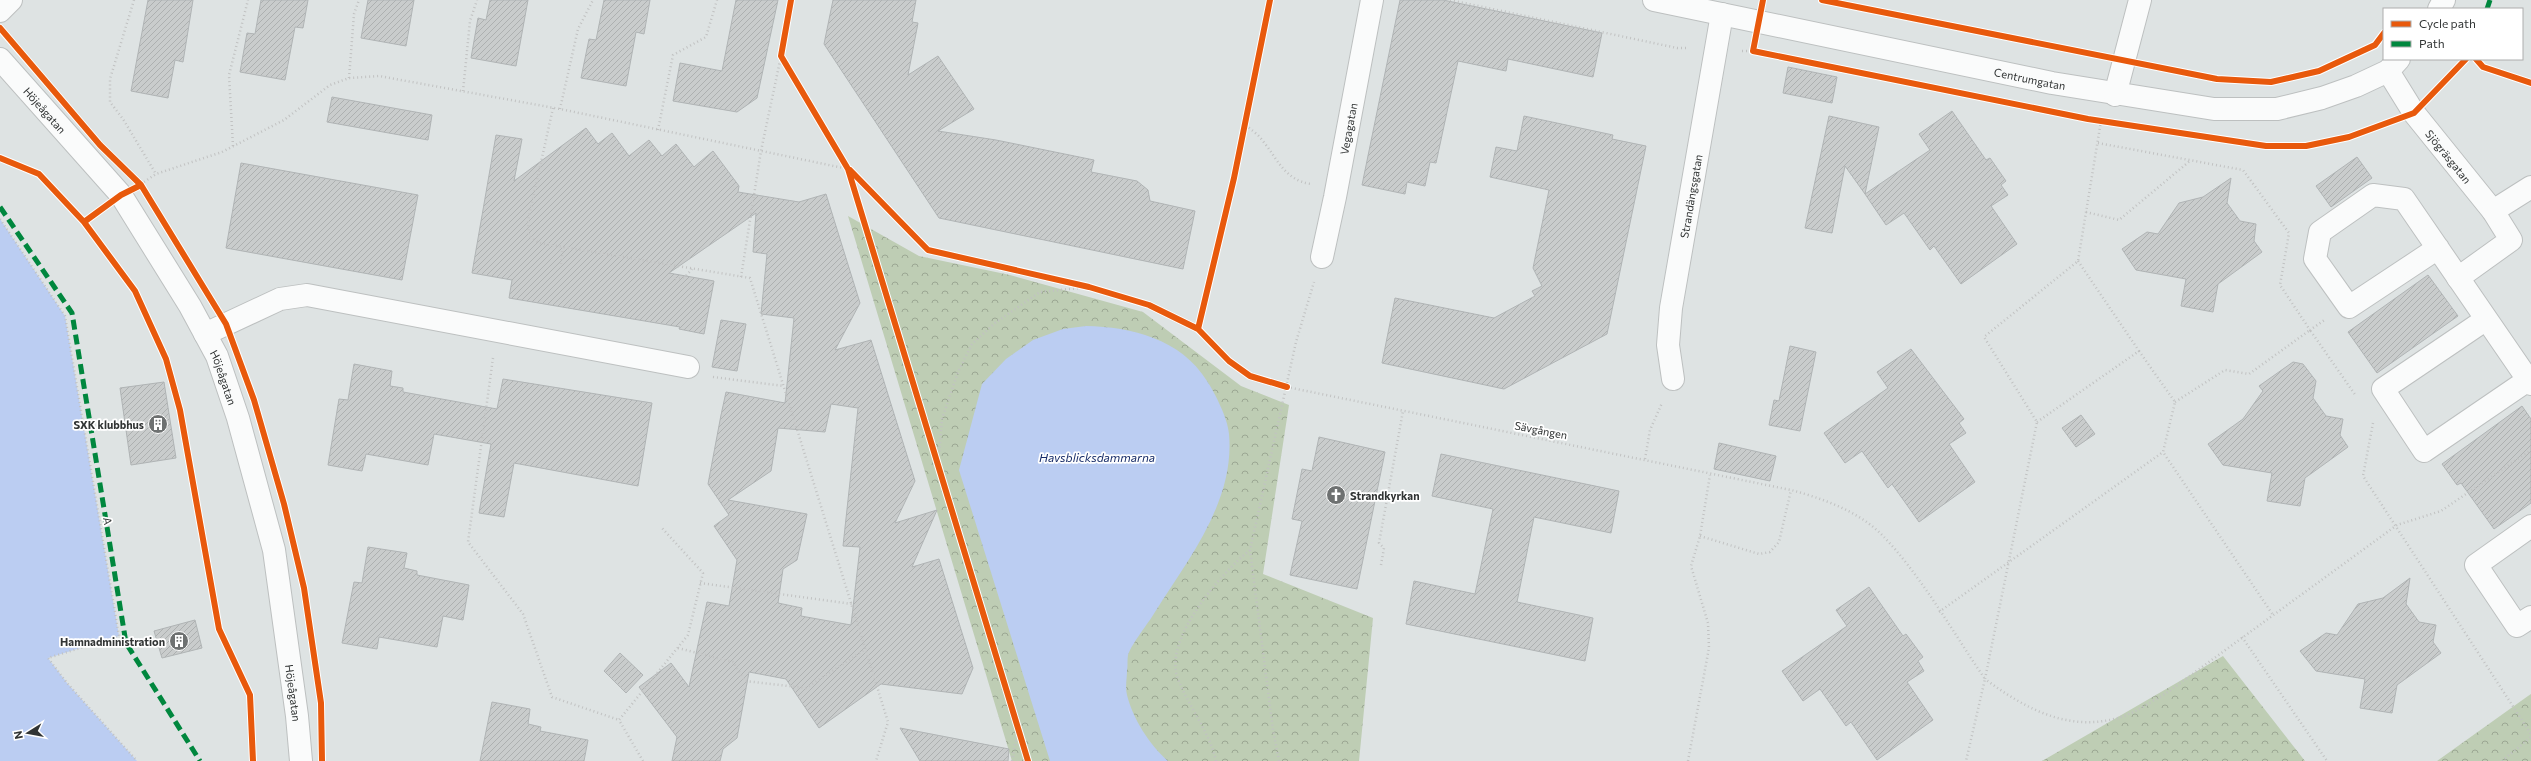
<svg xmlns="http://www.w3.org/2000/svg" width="2531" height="761" viewBox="0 0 2531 761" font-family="Commissioner,sans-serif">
	<defs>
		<pattern id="park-crowns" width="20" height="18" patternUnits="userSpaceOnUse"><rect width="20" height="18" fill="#becdb4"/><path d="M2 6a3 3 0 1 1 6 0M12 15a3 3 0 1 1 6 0" fill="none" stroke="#9ba793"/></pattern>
		<pattern id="building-hatch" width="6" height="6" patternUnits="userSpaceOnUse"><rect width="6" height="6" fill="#c9cccc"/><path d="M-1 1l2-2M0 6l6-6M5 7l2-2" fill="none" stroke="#adb0b0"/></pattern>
	</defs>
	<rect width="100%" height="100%" fill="#dee3e3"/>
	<!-- park -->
	<path fill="url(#park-crowns)" d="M 848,216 L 919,256 L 1010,275 L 1143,312 L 1241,386 L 1289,405 L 1263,574 L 1373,618 L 1359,761 L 1012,761 Z
		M 2223,656 L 2305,761 L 2042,761 Z
		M 2531,694 L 2531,761 L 2437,761 L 2528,696 Z"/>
	<!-- water -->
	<path fill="#bbcdf2" d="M 0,219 L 65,316 L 119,636 L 48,658 L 67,683 L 137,761 L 0,761 Z
		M 1086,326 C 1132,327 1181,339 1207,381 C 1215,393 1228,419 1229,434 C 1235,501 1189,558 1155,612 C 1148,624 1132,643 1128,655 C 1127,660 1128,666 1127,671 C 1127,678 1125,687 1127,695 C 1133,719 1149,744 1168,761 L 1050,761 L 959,470 L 982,384 L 1006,359 L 1033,340 L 1063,329 Z"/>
	<!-- building -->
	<path fill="url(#building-hatch)" stroke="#b0b4b5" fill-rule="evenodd" d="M 148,0 L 193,0 L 183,62 L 175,60 L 168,98 L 131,91 Z
		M 261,0 L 308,0 L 303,28 L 295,27 L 285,80 L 240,72 L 247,33 L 255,34 Z
		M 368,0 L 414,0 L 406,46 L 361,38 Z
		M 490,0 L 528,0 L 516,66 L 471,58 L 478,18 L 486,20 Z
		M 604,0 L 650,0 L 644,34 L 636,32 L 626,86 L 581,78 L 589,39 L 596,40 Z
		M 736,0 L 778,0 L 757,98 L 737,112 L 673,101 L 680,63 L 722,71 Z
		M 833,0 L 916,0 L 912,22 L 918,23 L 908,75 L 938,56 L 974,109 L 938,131 L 996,140 L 1094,160 L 1091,172 L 1137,181 L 1148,190 L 1150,201 L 1195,211 L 1183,269 L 939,218 L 824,44 Z
		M 1400,0 L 1443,0 L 1602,33 L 1593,77 L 1508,59 L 1506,71 L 1458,61 L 1436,163 L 1430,162 L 1425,186 L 1407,182 L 1405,194 L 1362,185 Z
		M 1788,67 L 1837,77 L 1832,103 L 1783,93 Z
		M 332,97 L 432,115 L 428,140 L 327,122 Z
		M 1952,111 L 1986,160 L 1990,158 L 2006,181 L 2001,185 L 2008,195 L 1991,206 L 2017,244 L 1961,284 L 1934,246 L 1930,250 L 1904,213 L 1886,225 L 1865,194 L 1930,150 L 1919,134 Z
		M 1524,116 L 1613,135 L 1612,139 L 1646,146 L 1607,334 L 1504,389 L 1382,363 L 1395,298 L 1494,318 L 1535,296 L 1532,291 L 1542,286 L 1533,268 L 1549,190 L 1490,177 L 1496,147 L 1517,151 Z
		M 1829,116 L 1879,127 L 1865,194 L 1845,166 L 1832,233 L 1805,228 Z
		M 586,128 L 598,144 L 612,133 L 629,156 L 649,140 L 662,156 L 676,144 L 694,167 L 713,151 L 739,186 L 738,192 L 799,202 L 826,194 L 860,303 L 835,350 L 871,340 L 915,481 L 895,523 L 937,510 L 912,567 L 939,559 L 973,668 L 962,694 L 881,684 L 819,728 L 786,679 L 749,672 L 737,738 L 723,749 L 720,761 L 672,761 L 677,737 L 639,687 L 671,663 L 689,687 L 707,602 L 729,606 L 737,560 L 714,526 L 729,515 L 708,484 L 721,415 L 726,392 L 785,403 L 794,318 L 761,314 L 767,254 L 753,252 L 756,213 L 669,273 L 714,281 L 704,334 L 679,329 L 680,327 L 509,298 L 512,280 L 472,273 L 496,135 L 522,139 L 514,181 ZM 831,404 L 858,408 L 843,546 L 860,547 L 851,625 L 801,616 L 802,608 L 778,603 L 783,569 L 797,560 L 807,514 L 728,500 L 771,471 L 778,428 L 825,432 Z
		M 2357,157 L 2372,178 L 2331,207 L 2316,186 Z
		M 241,163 L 418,195 L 402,280 L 226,248 Z
		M 2231,178 L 2227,203 L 2240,221 L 2256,224 L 2254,241 L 2262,252 L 2218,284 L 2213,312 L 2181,306 L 2186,279 L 2136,270 L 2122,249 L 2147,232 L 2158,234 L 2179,203 L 2203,197 Z
		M 2428,275 L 2458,316 L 2377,373 L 2348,332 Z
		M 721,320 L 746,324 L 737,371 L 712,367 Z
		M 1790,346 L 1816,352 L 1800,431 L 1769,425 L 1774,400 L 1779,401 Z
		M 1911,349 L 1964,419 L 1959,423 L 1966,433 L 1949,444 L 1975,482 L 1919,522 L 1892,484 L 1888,488 L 1862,451 L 1845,463 L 1824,433 L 1888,388 L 1877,372 Z
		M 2293,362 L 2303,364 L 2316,381 L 2313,398 L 2326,416 L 2343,419 L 2340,435 L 2348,447 L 2305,478 L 2300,506 L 2267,501 L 2272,473 L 2223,465 L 2208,444 L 2243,419 L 2263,391 L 2259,386 Z
		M 354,364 L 392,371 L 390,386 L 403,388 L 403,392 L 497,409 L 503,379 L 652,403 L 638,486 L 514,463 L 504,517 L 479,513 L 491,444 L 434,434 L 428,465 L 366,454 L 362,471 L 328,465 L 339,399 L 348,400 Z
		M 164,382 L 176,458 L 131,465 L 120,388 Z
		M 2522,406 L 2531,419 L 2531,503 L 2494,529 L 2461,483 L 2457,485 L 2442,464 Z
		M 2081,415 L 2095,434 L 2076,447 L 2062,428 Z
		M 1319,437 L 1385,452 L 1357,589 L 1290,575 L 1302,521 L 1292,519 L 1302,469 L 1312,471 Z
		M 1719,443 L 1776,456 L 1770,481 L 1714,469 Z
		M 1441,454 L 1619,491 L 1611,533 L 1534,517 L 1517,602 L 1593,618 L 1585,661 L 1406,624 L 1414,581 L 1475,594 L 1493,509 L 1432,496 Z
		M 368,547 L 407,553 L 404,568 L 417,571 L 417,575 L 469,585 L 463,620 L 443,616 L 437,647 L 379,637 L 377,649 L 342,643 L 354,582 L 362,583 Z
		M 2410,578 L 2406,604 L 2419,622 L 2436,625 L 2433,642 L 2441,653 L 2397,685 L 2392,713 L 2360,708 L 2365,679 L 2316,671 L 2300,651 L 2326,633 L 2337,635 L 2358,604 L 2383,598 Z
		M 1869,587 L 1903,636 L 1906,634 L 1923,657 L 1918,661 L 1924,671 L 1907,682 L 1933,720 L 1877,760 L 1851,722 L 1846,726 L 1820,689 L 1803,701 L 1782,671 L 1847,626 L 1836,610 Z
		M 195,620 L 202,648 L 162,658 L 154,631 Z
		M 620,653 L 643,675 L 626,693 L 604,671 Z
		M 492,702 L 530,709 L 528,724 L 541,727 L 540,731 L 588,740 L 584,761 L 480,761 Z
		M 900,728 L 1009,749 L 1008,761 L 920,761 Z"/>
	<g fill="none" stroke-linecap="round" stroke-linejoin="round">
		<defs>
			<g id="minor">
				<path id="s1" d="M 1654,0 L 2052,83 L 2214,109 L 2277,109 L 2322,98 L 2356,86 L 2388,71 L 2399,59"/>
				<path d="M 2439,9 L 2444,0"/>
				<path d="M 0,11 L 11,0"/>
				<path id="s2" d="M 0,59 L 121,195 L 190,306 L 217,356 L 238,418 L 274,550 L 297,716 L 301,761"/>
				<path id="s3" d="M 2388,71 L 2414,113 L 2493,211 L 2511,240 L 2458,278"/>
				<path d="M 2115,95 L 2140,0"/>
				<path d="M 2493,211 L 2531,187"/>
				<path d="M 2438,248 L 2349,307 L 2315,259 L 2320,232 L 2373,195 L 2404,199 L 2531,384"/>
				<path id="s4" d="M 1322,257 L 1335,197 L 1372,0"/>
				<path d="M 2485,320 L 2383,389 L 2424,451 L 2528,380"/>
				<path d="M 205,334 L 280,299 L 307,295 L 688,367"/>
				<path id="s5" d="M 1673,379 L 1668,345 L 1671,308 L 1722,14"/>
				<path d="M 2531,526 L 2476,565 L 2517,626 L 2531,617"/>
			</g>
		</defs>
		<!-- minor casing -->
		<use href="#minor" stroke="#bdc0c0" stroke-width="24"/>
		<!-- path -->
		<path stroke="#c1c2c2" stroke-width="2.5" stroke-dasharray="1 3" stroke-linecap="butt" d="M 134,0 L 110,79 L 110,102 L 123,119 L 156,174
			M 1450,0 L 1677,48 L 1689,48
			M 1742,51 L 1753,51
			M 349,78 L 354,14 L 359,0
			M 463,91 L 470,21 L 477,0
			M 553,108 L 528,221 L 529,236 L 539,243 L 750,278 L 888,722 L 876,761
			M 560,109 L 578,29 L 593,0
			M 2101,121 L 2078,261 L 1984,337 L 2037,422 L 1985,679 C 2027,710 2072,734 2124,716 C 2138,711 2152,701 2165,694 L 2397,525 L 2441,511 L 2531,450
			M 1246,125 C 1251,130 1258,134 1262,140 C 1278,159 1284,180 1311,184
			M 658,130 L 673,55 L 706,37 L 717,0
			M 2098,143 L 2243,170 L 2289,233 L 2280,285 L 2310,330 L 2326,319
			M 233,146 L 229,75 L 248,0
			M 144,182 L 156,174 L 222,152 L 284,120 L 330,85 L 349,78 L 379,76 L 560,109 L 848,169
			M 2086,212 L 2119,220 L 2191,160
			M 0,219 L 65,316 L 119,636 L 48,658 L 67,683 L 137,761
			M 561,264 L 563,247
			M 741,277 L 761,151 L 781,56
			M 675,279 L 685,277 L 692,269
			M 2139,351 L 2175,402 L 2163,452 L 2273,615
			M 493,358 L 468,542 L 523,614 L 552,697 L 619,720
			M 713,377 L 784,386
			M 1287,387 L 1791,490 C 1821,498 1858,511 1881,534 C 1919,572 1954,634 1985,679 L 1966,761
			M 2175,402 L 2225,370 L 2249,374 L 2310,330 L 2356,396
			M 2037,422 L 2139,351 L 2078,261
			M 2373,423 L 2363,476 L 2531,734
			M 1645,459 L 1650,430 L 1662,403
			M 938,467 L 942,419 L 958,372 L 972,344 L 995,323 L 1040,292 L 1089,287
			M 1700,536 L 1759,554 L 1770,552 L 1779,542 L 1791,490
			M 1381,565 L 1384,548 L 1379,543 L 1403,411
			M 700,583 L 852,604
			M 1939,612 L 2163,452
			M 2242,637 L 2327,761
			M 678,648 L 733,662 L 745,681 L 806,688 L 866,649
			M 643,761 L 619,720 L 688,635 L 703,573 L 662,528
			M 1012,761 L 1018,730
			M 1216,761 C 1209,731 1189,707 1178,679 C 1162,640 1222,572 1250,550
			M 1279,761 L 1273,730 L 1250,550 L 1296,342 L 1314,282
			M 1688,761 L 1709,648 L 1708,623 L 1691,566 L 1700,536 L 1710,475
			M 2502,761 L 2531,737"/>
		<!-- minor -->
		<use href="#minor" stroke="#fafbfb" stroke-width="22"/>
		<!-- quiet -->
		<path stroke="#00873e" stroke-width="5" stroke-dasharray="10 5" stroke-linecap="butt" d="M 2487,9 L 2490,0
			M 0,207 L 72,313 L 126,643 L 200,761"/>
		<defs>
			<path id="cycleway" d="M 791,0 L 781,56 L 848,169 L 1028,761
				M 1763,0 L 1753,51 L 2088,119 L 2266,146 L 2306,146 L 2349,137 L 2414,113 L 2466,59
				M 1822,0 L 2217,79 L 2271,82 L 2319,71 L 2375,45 L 2384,33
				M 0,28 L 100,145 L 141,185 L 226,324 L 254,400 L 284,504 L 304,588 L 321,703 L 322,761
				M 2476,59 L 2483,67 L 2531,83
				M 0,158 L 39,174 L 84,222
				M 850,170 L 928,250 L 1089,287 L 1149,305 L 1198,329 L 1229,361 L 1250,376 L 1287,387
				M 141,185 L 121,195 L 84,222 L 135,291 L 166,359 L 180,410 L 219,629 L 250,695 L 253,761
				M 1198,329 L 1234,178 L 1270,0"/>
		</defs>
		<!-- cycleway casing -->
		<use href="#cycleway" stroke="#fff" stroke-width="8"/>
		<!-- cycleway -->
		<use href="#cycleway" stroke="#e8590c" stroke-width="6"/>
	</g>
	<!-- icons -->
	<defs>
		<symbol id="building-disc" viewBox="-11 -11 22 22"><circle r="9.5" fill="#6e7171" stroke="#fff"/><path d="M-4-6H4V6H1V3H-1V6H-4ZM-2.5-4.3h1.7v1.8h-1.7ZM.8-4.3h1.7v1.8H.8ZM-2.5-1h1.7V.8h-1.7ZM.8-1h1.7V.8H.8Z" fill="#fff"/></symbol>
		<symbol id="church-disc" viewBox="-11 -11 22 22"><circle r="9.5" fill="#6e7171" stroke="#fff"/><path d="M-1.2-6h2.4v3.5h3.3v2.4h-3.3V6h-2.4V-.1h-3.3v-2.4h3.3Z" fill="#fff"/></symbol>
	</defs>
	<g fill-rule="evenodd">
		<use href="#building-disc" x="147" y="413" width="22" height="22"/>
		<use href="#church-disc" x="1325" y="484" width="22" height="22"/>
		<use href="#building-disc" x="168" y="630" width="22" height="22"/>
	</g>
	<g text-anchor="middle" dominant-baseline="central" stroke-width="3.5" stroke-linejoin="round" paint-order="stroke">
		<!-- street labels -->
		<g font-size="11" fill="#313434" stroke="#fff">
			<text stroke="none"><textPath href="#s1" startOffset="384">Centrumgatan</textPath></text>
			<text stroke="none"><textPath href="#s2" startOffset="68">Höjeågatan</textPath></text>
			<text stroke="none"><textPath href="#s4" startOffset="131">Vegagatan</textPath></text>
			<text stroke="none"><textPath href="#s3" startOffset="105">Sjögräsgatan</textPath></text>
			<text stroke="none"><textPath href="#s5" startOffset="185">Strandängsgatan</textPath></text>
			<text stroke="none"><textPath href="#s2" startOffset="392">Höjeågatan</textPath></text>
			<text transform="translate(1541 430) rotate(11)">Sävgången</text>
			<text transform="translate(108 521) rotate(80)">A</text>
			<text stroke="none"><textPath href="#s2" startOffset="716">Höjeågatan</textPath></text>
		</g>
		<!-- poi labels -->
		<g font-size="11" font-weight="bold" fill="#313434" stroke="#fff" text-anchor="end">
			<text x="144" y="424">SXK klubbhus</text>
			<text x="1350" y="495" text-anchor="start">Strandkyrkan</text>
			<text x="165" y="641">Hamnadministration</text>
		</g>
		<!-- water labels -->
		<g font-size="12" font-style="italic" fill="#172c68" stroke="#fff">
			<text x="1097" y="457">Havsblicksdammarna</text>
		</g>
	</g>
	<!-- legend -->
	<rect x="2383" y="8" width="140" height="52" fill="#ffffff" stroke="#adaeae"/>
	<rect x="2391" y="21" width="20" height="6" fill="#e8590c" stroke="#adaeae"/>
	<text x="2419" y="28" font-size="12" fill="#313434">Cycle path</text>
	<rect x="2391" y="41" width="20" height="6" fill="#00873e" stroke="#adaeae"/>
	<text x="2419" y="48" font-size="12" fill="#313434">Path</text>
	<!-- north arrow -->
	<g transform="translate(28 733) rotate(259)" stroke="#ffffff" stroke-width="3" paint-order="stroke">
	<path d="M0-3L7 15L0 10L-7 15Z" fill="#313434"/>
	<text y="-6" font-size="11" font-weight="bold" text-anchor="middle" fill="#313434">N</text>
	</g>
</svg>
